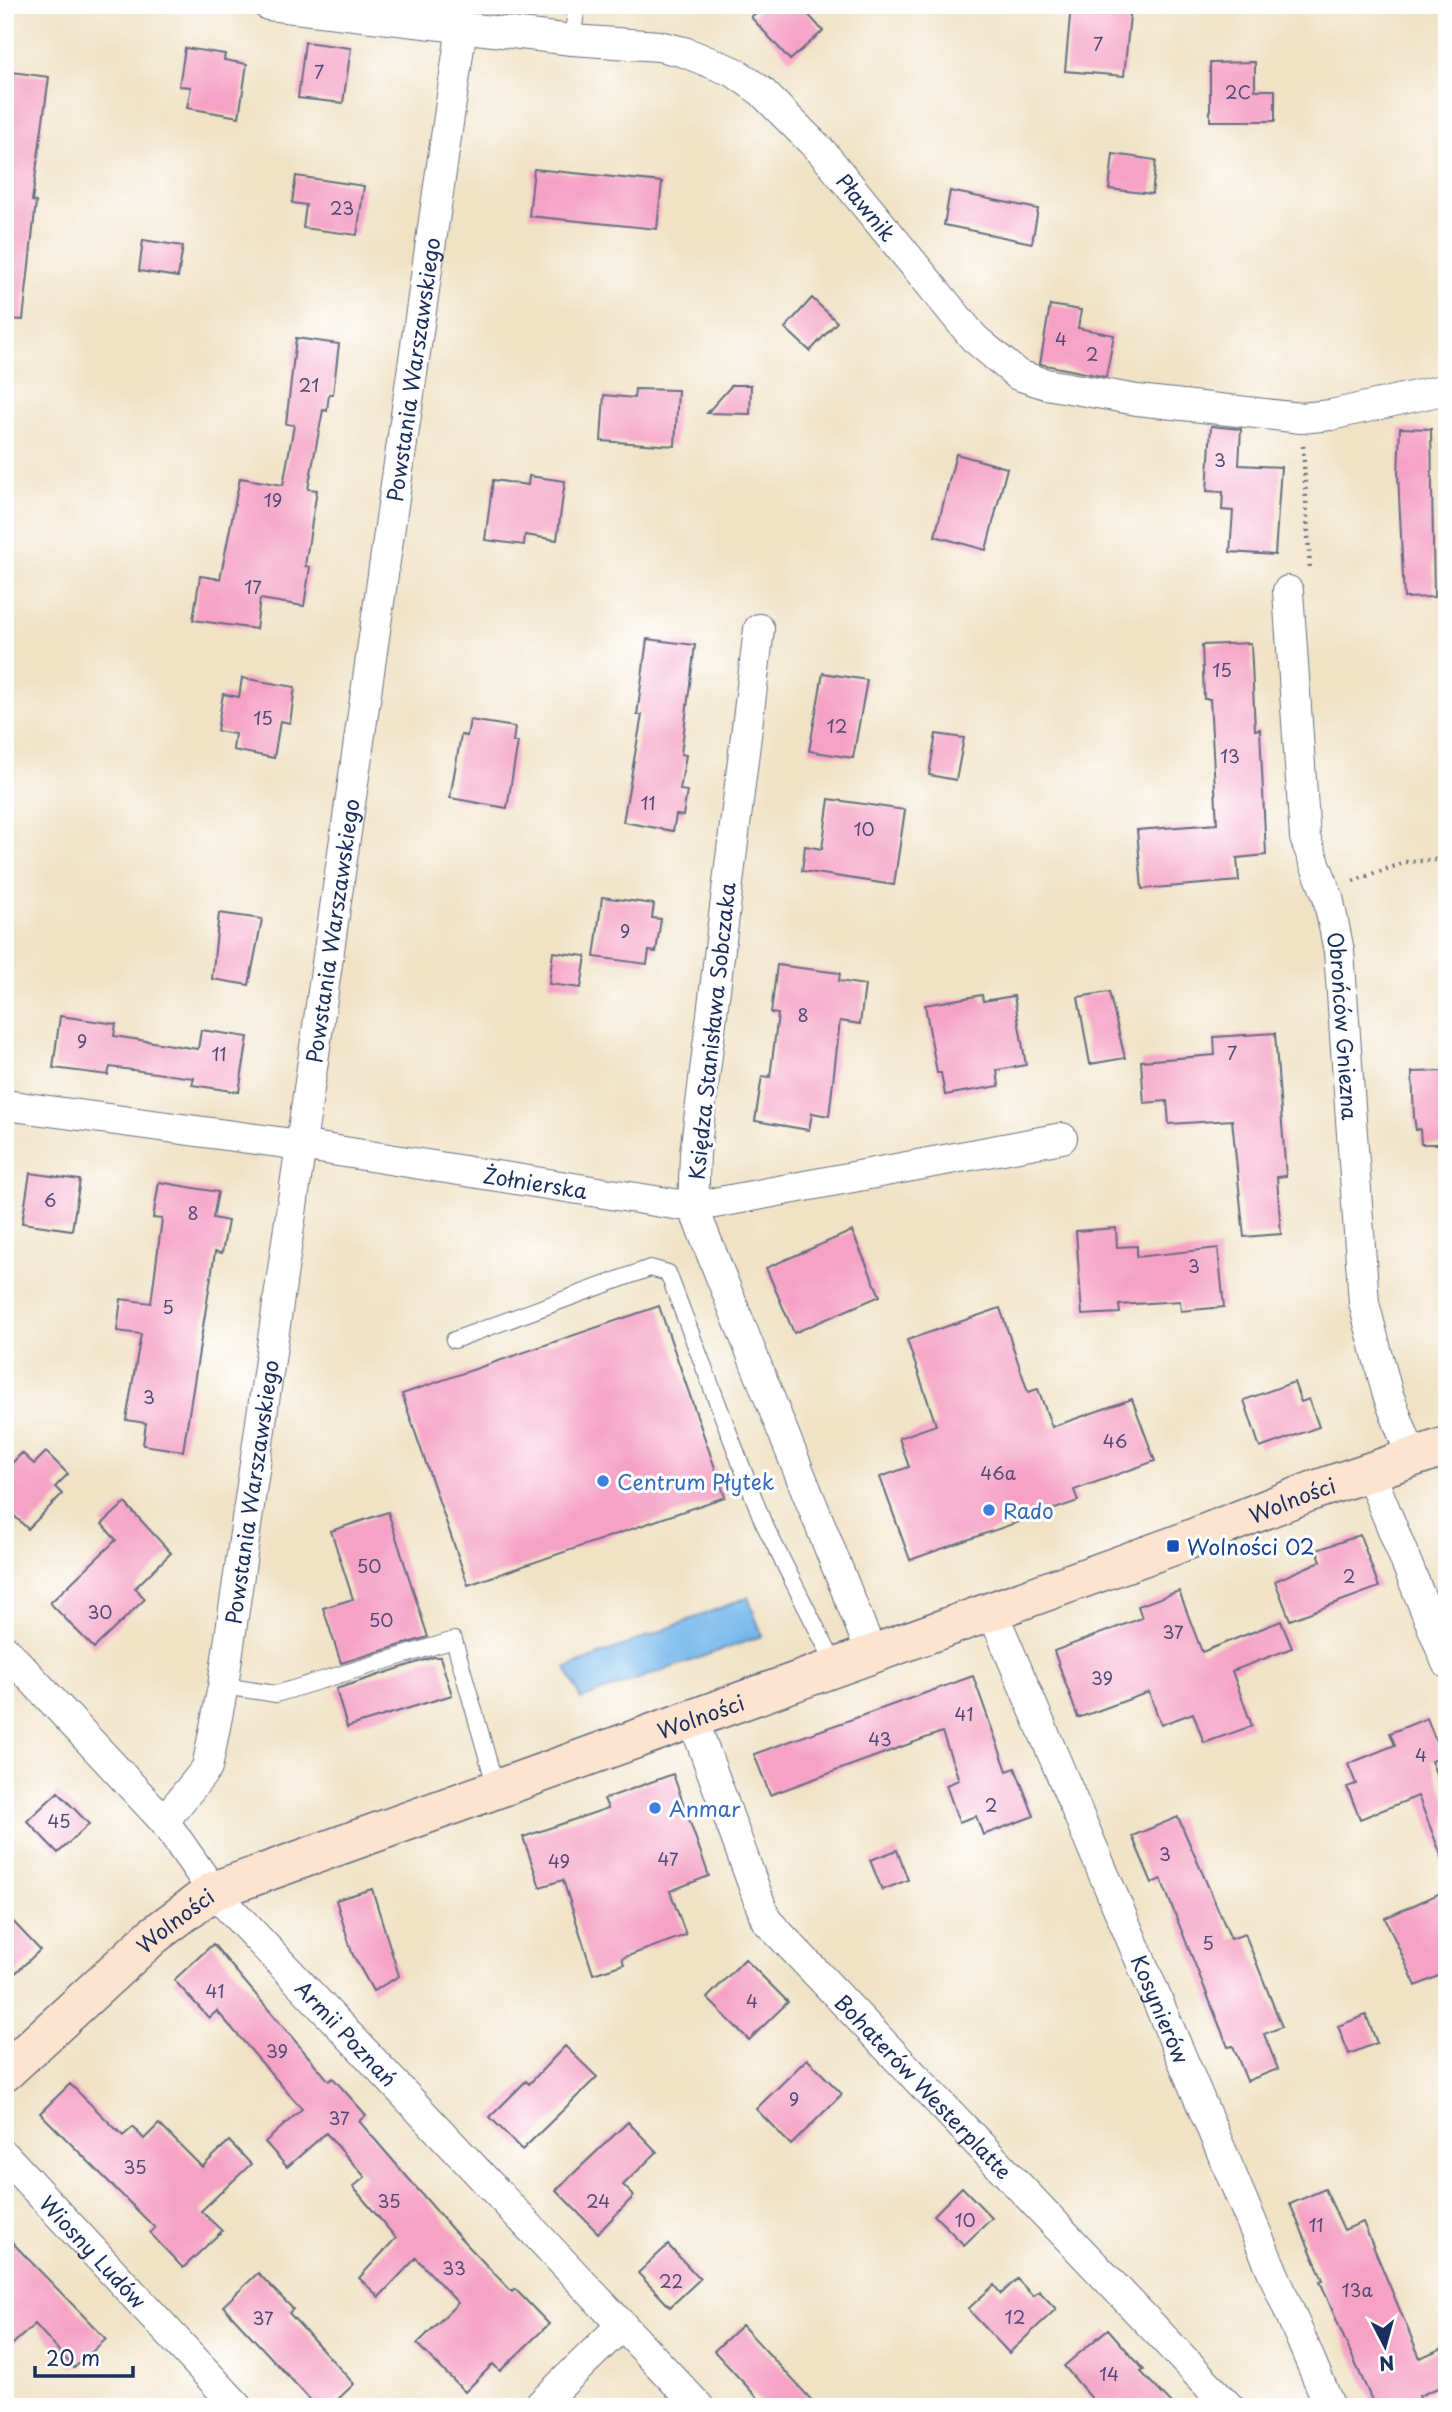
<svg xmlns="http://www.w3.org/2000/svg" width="1452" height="2412" viewBox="0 0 1452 2412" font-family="'Playpen Sans',sans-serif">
	<rect width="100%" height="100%" fill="#fff"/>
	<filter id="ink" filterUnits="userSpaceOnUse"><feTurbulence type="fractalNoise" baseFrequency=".0143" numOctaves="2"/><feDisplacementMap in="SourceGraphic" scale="14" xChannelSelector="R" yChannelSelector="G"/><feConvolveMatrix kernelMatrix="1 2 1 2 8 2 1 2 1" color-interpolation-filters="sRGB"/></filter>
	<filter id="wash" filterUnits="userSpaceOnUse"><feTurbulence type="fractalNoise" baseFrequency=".00686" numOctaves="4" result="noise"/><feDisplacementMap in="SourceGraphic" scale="28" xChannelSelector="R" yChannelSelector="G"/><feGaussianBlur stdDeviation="1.57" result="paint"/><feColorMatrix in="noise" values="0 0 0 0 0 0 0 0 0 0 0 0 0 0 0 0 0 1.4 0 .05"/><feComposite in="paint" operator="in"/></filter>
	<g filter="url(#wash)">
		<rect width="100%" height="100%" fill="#f0e2c5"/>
		<!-- water -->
		<path fill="#74b7ea" stroke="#4873a4" stroke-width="2" d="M 748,1597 L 762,1636 L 581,1699 L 566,1668 Z"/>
		<g id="blocks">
			<!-- building -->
			<path fill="#f5a2c5" d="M 765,5 L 800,5 L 823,31 L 790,60 L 751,17 Z
				M 1071,5 L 1131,5 L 1124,76 L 1065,71 Z
				M 305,42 L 351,48 L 343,103 L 298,98 Z
				M 185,48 L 225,54 L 224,60 L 247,64 L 239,117 L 187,108 L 191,87 L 179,86 Z
				M 1255,62 L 1255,90 L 1275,90 L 1275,121 L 1210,121 L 1210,63 Z
				M 5,71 L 49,77 L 32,201 L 36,202 L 23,320 L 5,319 Z
				M 1113,154 L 1156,160 L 1152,194 L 1109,189 Z
				M 534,169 L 662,182 L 657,229 L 529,216 Z
				M 296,176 L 364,186 L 357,235 L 303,228 L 306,205 L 292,203 Z
				M 950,191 L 1038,209 L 1032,243 L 944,225 Z
				M 143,240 L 183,246 L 178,277 L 139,271 Z
				M 812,298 L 837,322 L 810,351 L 785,328 Z
				M 1050,305 L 1081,310 L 1078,328 L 1114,335 L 1106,377 L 1040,364 Z
				M 296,338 L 339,344 L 333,394 L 329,394 L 327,411 L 323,410 L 308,489 L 317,490 L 305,566 L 310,567 L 304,606 L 260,599 L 256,629 L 193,620 L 200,576 L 220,579 L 240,478 L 283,485 L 294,425 L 286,424 Z
				M 732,385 L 751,385 L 750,414 L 707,413 Z
				M 635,389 L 678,390 L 675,446 L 601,441 L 604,395 L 634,398 Z
				M 1211,426 L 1241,429 L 1239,465 L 1281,467 L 1275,555 L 1230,552 L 1233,511 L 1222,510 L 1223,492 L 1207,491 Z
				M 1400,428 L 1431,429 L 1434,597 L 1404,598 L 1398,474 Z
				M 956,454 L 1007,468 L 986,550 L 935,536 Z
				M 529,476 L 565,481 L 557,540 L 525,535 L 524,545 L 485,540 L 493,480 L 528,485 Z
				M 647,639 L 695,645 L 681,754 L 686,755 L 680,790 L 687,791 L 683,816 L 676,815 L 673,831 L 623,822 L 642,715 L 637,715 Z
				M 1251,643 L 1255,730 L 1260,729 L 1266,855 L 1237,858 L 1239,881 L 1142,889 L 1137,830 L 1217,824 L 1210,699 L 1204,699 L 1202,645 Z
				M 823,673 L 867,680 L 853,758 L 809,751 Z
				M 242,678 L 295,687 L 290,723 L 280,721 L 274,758 L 233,750 L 235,734 L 217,731 L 223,694 L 239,697 Z
				M 470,720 L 515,727 L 513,742 L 518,742 L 507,808 L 450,798 L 461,735 L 467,736 Z
				M 936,734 L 964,738 L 956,780 L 929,775 Z
				M 829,799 L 905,810 L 894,885 L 802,871 L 805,846 L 822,849 Z
				M 602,897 L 654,904 L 652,918 L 661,919 L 656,952 L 649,951 L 647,964 L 594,957 Z
				M 219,913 L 262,919 L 249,985 L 212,979 Z
				M 553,952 L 586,956 L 581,988 L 549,984 Z
				M 777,965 L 840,973 L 839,981 L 865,985 L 860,1024 L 840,1021 L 829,1116 L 812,1113 L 809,1130 L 755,1121 L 762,1076 L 770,1077 L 778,1014 L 771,1013 Z
				M 1109,992 L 1125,1058 L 1090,1064 L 1078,997 Z
				M 982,995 L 983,1001 L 1014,996 L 1026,1065 L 997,1070 L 999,1086 L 945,1095 L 941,1073 L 937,1073 L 925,1005 Z
				M 60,1016 L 116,1024 L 114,1036 L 198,1049 L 201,1030 L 248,1037 L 239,1092 L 192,1085 L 194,1078 L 110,1067 L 108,1075 L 53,1068 Z
				M 1275,1033 L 1286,1176 L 1277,1177 L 1281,1234 L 1244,1237 L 1232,1120 L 1169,1124 L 1167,1101 L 1144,1103 L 1141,1061 L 1215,1055 L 1214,1037 Z
				M 1447,1071 L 1447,1144 L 1421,1144 L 1420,1129 L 1416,1130 L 1414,1117 L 1412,1072 Z
				M 30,1173 L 80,1180 L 72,1230 L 22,1223 Z
				M 159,1182 L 218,1192 L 213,1218 L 228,1221 L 222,1253 L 215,1252 L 183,1451 L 143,1445 L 146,1423 L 126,1420 L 141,1334 L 117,1331 L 121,1299 L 151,1303 L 162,1219 L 153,1218 Z
				M 1116,1228 L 1117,1247 L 1137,1246 L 1137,1257 L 1218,1248 L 1224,1307 L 1181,1311 L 1180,1301 L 1119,1305 L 1120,1313 L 1082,1315 L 1076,1231 Z
				M 852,1231 L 880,1296 L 794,1333 L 766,1268 Z
				M 659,1306 L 725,1497 L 468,1585 L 402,1394 Z
				M 1000,1308 L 1028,1392 L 1038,1389 L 1052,1427 L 1132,1399 L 1155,1461 L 1074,1490 L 1078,1501 L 910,1560 L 880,1477 L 909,1467 L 899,1438 L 936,1425 L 907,1340 Z
				M 1294,1382 L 1301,1402 L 1309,1399 L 1319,1427 L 1260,1448 L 1244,1400 Z
				M 46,1452 L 68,1474 L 55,1487 L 62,1494 L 28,1529 L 5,1507 L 5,1470 L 22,1453 L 34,1464 Z
				M 125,1503 L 171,1553 L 135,1588 L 145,1599 L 94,1648 L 50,1603 L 116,1540 L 102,1524 Z
				M 388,1512 L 428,1637 L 341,1663 L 323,1608 L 353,1599 L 331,1531 Z
				M 1360,1535 L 1379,1587 L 1290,1620 L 1275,1581 L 1321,1561 L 1317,1550 Z
				M 1179,1591 L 1202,1652 L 1281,1621 L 1292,1648 L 1232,1671 L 1252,1726 L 1204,1743 L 1193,1713 L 1161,1725 L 1149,1692 L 1078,1718 L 1054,1651 L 1142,1618 L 1138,1606 Z
				M 434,1657 L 440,1657 L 452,1695 L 347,1727 L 336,1689 Z
				M 973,1676 L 1007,1771 L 1015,1768 L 1034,1816 L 983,1835 L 976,1816 L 959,1822 L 946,1785 L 959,1780 L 942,1732 L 770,1795 L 754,1754 Z
				M 1427,1718 L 1442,1757 L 1431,1761 L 1447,1801 L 1445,1865 L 1418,1796 L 1360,1819 L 1347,1787 L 1356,1784 L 1348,1764 L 1395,1745 L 1390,1733 Z
				M 673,1774 L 709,1876 L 670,1891 L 686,1935 L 622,1958 L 624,1964 L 593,1974 L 563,1880 L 540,1887 L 523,1837 L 608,1808 L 604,1799 Z
				M 58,1792 L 89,1824 L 58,1853 L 27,1821 Z
				M 1178,1817 L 1231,1939 L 1245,1934 L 1282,2027 L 1264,2034 L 1278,2069 L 1247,2081 L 1233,2046 L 1228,2047 L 1161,1879 L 1152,1883 L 1132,1836 Z
				M 897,1850 L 908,1880 L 882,1890 L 870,1860 Z
				M 372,1889 L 399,1976 L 373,1991 L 352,1953 L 336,1900 Z
				M 1447,1890 L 1447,1972 L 1416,1986 L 1385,1918 Z
				M 5,1913 L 40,1950 L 5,1983 Z
				M 213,1944 L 329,2081 L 333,2078 L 366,2115 L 359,2121 L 452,2229 L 512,2292 L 515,2289 L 549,2324 L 500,2371 L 493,2364 L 465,2392 L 417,2344 L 458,2303 L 416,2258 L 379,2297 L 359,2278 L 396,2238 L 353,2187 L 365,2177 L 326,2133 L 287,2167 L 265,2142 L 302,2109 L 217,2011 L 209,2018 L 174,1980 Z
				M 745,1959 L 788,2002 L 749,2040 L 707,1998 Z
				M 1366,2015 L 1377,2043 L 1349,2054 L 1338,2026 Z
				M 565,2046 L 597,2077 L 522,2150 L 490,2117 L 526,2081 L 529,2084 Z
				M 807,2059 L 842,2094 L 791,2145 L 756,2109 Z
				M 70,2084 L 123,2136 L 133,2127 L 144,2139 L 159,2124 L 202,2167 L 229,2141 L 251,2164 L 201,2211 L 222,2231 L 183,2268 L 150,2233 L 155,2228 L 40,2113 Z
				M 628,2122 L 657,2152 L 623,2185 L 634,2196 L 598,2233 L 556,2190 Z
				M 962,2187 L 992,2218 L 964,2245 L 934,2215 Z
				M 1325,2189 L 1344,2230 L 1363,2222 L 1420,2358 L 1447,2346 L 1447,2384 L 1419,2396 L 1424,2407 L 1375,2407 L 1344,2338 L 1320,2281 L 1323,2280 L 1290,2204 Z
				M 5,2235 L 106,2339 L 74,2368 L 35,2324 L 5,2351 Z
				M 668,2245 L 700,2279 L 670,2307 L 638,2273 Z
				M 258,2273 L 293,2309 L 289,2313 L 354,2384 L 330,2407 L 317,2407 L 223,2306 Z
				M 1017,2279 L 1033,2296 L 1039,2291 L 1056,2309 L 1009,2353 L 968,2309 L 994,2285 L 1001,2294 Z
				M 742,2325 L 818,2407 L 766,2407 L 714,2351 Z
				M 1108,2329 L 1144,2370 L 1141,2372 L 1175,2407 L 1099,2407 L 1064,2366 Z"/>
		</g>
	</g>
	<g filter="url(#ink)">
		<use href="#blocks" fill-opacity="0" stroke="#666e82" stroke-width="2"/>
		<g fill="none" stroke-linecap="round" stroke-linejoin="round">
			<defs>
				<path id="lane" d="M 572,40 L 577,5
					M 454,1340 L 650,1268 L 668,1273 L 763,1522 L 835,1665
					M 223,1686 L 276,1694 L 454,1640 L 496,1788"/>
				<g id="street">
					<path id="s1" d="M 268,5 L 572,40 L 659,46 L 684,52 L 734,72 L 761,91 L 822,152 L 974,338 L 1018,375 L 1046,384 L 1137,400 L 1301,418 L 1331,415 L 1447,389"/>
					<path id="s2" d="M 1288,591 L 1305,838 L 1328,897 L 1339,951 L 1364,1303 L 1387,1392 L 1412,1458"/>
					<path d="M 759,629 L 695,1153 L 693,1207 L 871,1652"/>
					<path id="s3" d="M 5,1105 L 300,1145 L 693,1207 L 1062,1138"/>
					<path d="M 1370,1473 L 1447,1663"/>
					<path id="s4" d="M 992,1611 L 1330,2407"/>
					<path id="s5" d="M 5,1650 L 164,1821 L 213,1891 L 699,2407"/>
					<path id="s6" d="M 693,1719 L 766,1920 L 1229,2407"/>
					<path id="s7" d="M 164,1821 L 207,1768 L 223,1686 L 462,26"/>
					<path id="s8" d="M 5,2156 L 238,2407"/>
					<path d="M 538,2407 L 622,2325"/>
				</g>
				<g id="secondary">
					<path id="s9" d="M 5,2072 L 154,1935 L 213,1891 L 1173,1546 L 1312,1491 L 1447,1446"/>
				</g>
			</defs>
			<!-- lane casing -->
			<use href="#lane" stroke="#666e82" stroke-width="18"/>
			<!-- street casing -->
			<use href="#street" stroke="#666e82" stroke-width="32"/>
			<!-- secondary casing -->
			<use href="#secondary" stroke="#666e82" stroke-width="41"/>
			<!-- path -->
			<path stroke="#666e82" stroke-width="4.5" stroke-dasharray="2 5" stroke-linecap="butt" d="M 1303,446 L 1310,570
				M 1353,881 L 1406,862 L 1447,859"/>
			<!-- lane -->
			<use href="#lane" stroke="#fff" stroke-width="16"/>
			<!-- street -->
			<use href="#street" stroke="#fff" stroke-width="30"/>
			<!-- secondary -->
			<use href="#secondary" stroke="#fde4d0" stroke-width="38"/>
		</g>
	</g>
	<!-- markers -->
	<g fill="#3f7fe0" stroke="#fff" stroke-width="2.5">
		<circle cx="603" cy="1481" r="7"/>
		<circle cx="989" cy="1510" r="7"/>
		<circle cx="655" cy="1808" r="7"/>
	</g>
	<rect fill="#1a4fb4" stroke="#fff" stroke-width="2.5" x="1166" y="1539" width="14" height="14" rx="3.5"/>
	<g text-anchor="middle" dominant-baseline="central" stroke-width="6" stroke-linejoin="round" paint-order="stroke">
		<!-- number labels -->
		<g font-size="18" fill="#524c78">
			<text x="1098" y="43">7</text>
			<text x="319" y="71">7</text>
			<text x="1238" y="91">2C</text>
			<text x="342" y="207">23</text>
			<text x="1061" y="338">4</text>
			<text x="1092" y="353">2</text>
			<text x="309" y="384">21</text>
			<text x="1220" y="459">3</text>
			<text x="273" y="499">19</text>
			<text x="253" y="586">17</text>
			<text x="1222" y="669">15</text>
			<text x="263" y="717">15</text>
			<text x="837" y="725">12</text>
			<text x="1230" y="755">13</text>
			<text x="648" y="802">11</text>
			<text x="864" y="828">10</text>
			<text x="625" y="930">9</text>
			<text x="803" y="1014">8</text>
			<text x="82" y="1040">9</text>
			<text x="1232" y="1052">7</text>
			<text x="219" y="1053">11</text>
			<text x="50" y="1199">6</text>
			<text x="193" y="1212">8</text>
			<text x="1194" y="1265">3</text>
			<text x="168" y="1306">5</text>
			<text x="149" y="1396">3</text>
			<text x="1115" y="1440">46</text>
			<text x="998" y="1472">46a</text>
			<text x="369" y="1565">50</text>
			<text x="1349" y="1575">2</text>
			<text x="100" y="1611">30</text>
			<text x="381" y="1619">50</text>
			<text x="1173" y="1631">37</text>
			<text x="1102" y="1677">39</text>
			<text x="964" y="1713">41</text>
			<text x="880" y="1738">43</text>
			<text x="1421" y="1754">4</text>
			<text x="991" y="1804">2</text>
			<text x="59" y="1820">45</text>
			<text x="1165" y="1853">3</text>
			<text x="668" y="1858">47</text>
			<text x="559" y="1860">49</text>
			<text x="1208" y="1942">5</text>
			<text x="215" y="1990">41</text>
			<text x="752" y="2000">4</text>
			<text x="277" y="2050">39</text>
			<text x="794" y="2098">9</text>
			<text x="339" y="2117">37</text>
			<text x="135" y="2166">35</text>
			<text x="389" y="2200">35</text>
			<text x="598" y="2200">24</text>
			<text x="965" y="2219">10</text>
			<text x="1316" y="2224">11</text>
			<text x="454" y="2267">33</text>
			<text x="671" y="2280">22</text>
			<text x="1357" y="2289">13a</text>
			<text x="1015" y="2316">12</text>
			<text x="263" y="2317">37</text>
			<text x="1109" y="2373">14</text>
		</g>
		<!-- street labels -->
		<g font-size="21" fill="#1b2f5e" stroke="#fff">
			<text stroke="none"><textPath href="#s1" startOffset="663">Pławnik</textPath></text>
			<text stroke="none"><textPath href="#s7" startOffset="1482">Powstania Warszawskiego</textPath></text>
			<text stroke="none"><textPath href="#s7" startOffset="915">Powstania Warszawskiego</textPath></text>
			<text stroke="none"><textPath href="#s2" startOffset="441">Obrońców Gniezna</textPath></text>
			<text transform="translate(711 1031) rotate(-84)">Księdza Stanisława Sobczaka</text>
			<text stroke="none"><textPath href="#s3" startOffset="536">Żołnierska</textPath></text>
			<text stroke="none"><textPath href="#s7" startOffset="348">Powstania Warszawskiego</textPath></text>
			<text stroke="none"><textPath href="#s9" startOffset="1424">Wolności</textPath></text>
			<text stroke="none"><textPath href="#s9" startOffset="794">Wolności</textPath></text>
			<text stroke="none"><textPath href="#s9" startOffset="228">Wolności</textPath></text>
			<text stroke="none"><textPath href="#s4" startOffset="432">Kosynierów</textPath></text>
			<text stroke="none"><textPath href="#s5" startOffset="514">Armii Poznań</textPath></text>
			<text stroke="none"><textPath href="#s6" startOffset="443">Bohaterów Westerplatte</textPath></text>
			<text stroke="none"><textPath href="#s8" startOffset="130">Wiosny Ludów</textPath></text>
		</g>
		<!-- shop labels -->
		<g font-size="21" fill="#366cbe" stroke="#fff" text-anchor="start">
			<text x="617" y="1481">Centrum Płytek</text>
			<text x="1003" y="1510">Rado</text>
			<text x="669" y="1808">Anmar</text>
		</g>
		<!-- transit labels -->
		<g font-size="21" fill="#164399" stroke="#fff" text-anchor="start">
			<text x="1187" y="1546">Wolności 02</text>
		</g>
	</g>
	<!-- margin -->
	<rect width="1452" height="2412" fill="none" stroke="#fff" stroke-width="28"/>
	<!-- north arrow -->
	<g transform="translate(1385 2346) rotate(174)" stroke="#ffffff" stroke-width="5" paint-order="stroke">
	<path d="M0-5L12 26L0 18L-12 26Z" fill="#1b2f5e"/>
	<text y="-10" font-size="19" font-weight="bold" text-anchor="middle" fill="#1b2f5e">N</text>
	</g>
	<!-- scale -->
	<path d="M35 2366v10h98v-10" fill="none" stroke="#1b2f5e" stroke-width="3.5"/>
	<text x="46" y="2366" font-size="21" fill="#1b2f5e" stroke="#ffffff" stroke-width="5" paint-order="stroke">20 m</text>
</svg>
